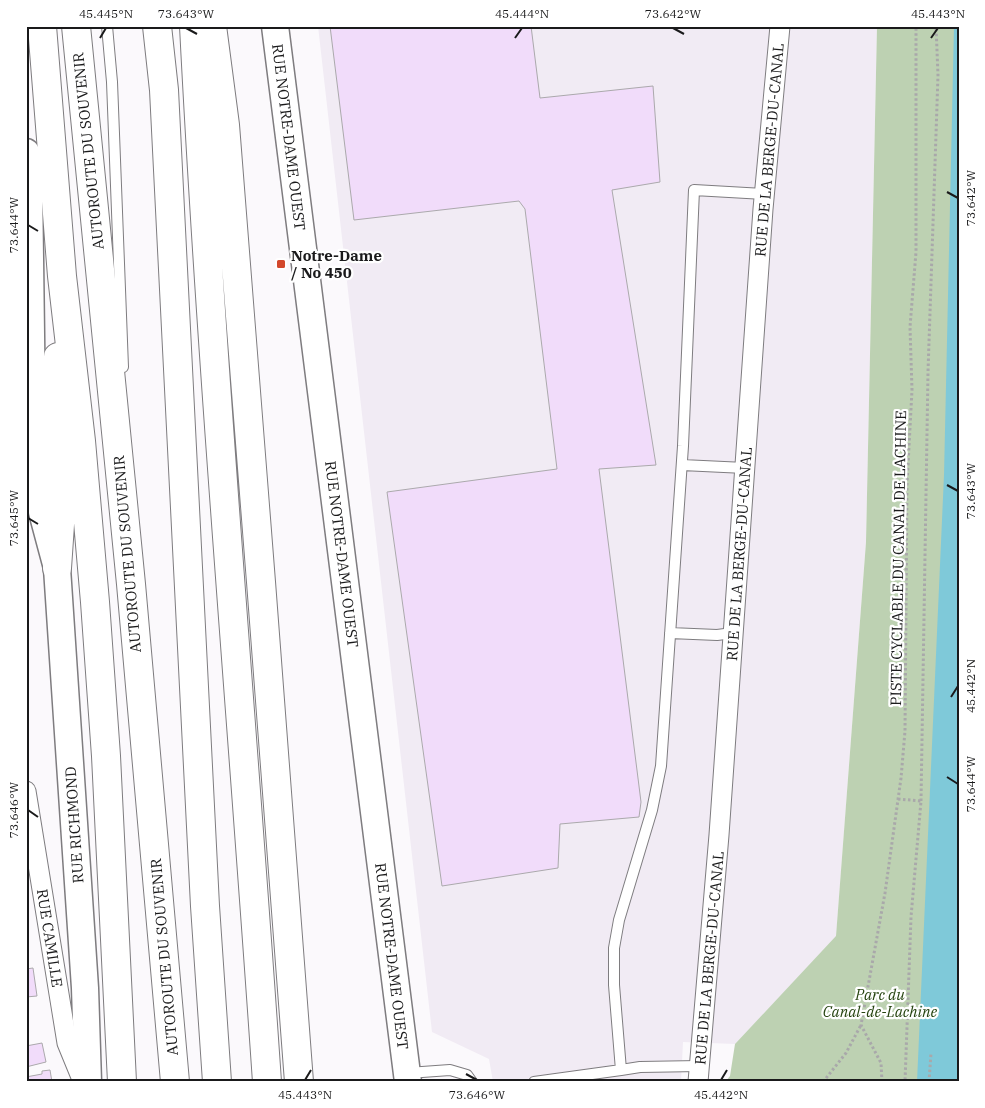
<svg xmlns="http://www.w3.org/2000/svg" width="985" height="1108" viewBox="0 0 985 1108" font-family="'IBM Plex Serif',serif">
	<rect width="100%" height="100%" fill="#fbf9fc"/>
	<!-- built -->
	<path fill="#f1ebf4" d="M 318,26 L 877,26 L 866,542 L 836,937 L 735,1044 L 683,1042 L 681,1082 L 493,1082 L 489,1059 L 432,1032 Z"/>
	<!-- green -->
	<path fill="#bdd1b2" d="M 877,26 L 959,26 L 959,1082 L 725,1082 L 730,1076 L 735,1044 L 836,936 L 866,542 Z"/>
	<!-- water -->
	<path fill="#7fc9d9" d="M 954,26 L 959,26 L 959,1082 L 917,1082 L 944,475 Z"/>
	<!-- building -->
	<path fill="#f1dcfa" stroke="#aba9ac" d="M 330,26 L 531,26 L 540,98 L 653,86 L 660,182 L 612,190 L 656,465 L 599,469 L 641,802 L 639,817 L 560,824 L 558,868 L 442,886 L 387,492 L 557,469 L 525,209 L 519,201 L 354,220 Z
		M 33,968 L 37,996 L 26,997 L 26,969 Z
		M 42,1043 L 46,1062 L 26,1067 L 26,1046 Z
		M 50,1070 L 52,1082 L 26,1082 L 26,1077 L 42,1074 L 42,1071 Z"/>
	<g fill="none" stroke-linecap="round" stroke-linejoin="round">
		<defs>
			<path id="lane" d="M 107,26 L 112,82 L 123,367
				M 682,465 L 745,468
				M 670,633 L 717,635 L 733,633
				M 621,1070 L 640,1067 L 699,1066
				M 408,1073 L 450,1070 L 467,1075 L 472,1082
				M 534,1082 L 621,1070 L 614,985 L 614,948 L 619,920 L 652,810 L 661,766 L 683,446 L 694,190 L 765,194"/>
			<path id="street" d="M 26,791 L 67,1043 L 83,1082
				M 698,1082 L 719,835 L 763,209 L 780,26"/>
			<path id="secondary" d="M 275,26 L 408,1082
				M 26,152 L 29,183 L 32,410 L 42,512 L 57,568 L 85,988 L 88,1082"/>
			<path id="highway" d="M 42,26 L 62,276 L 81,441 L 95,602 L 106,756 L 122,1082
				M 76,26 L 131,584 L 175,1082
				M 157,26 L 164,90 L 205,906 L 217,1082
				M 194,26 C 212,378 243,730 267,1082
				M 212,26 L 225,125 L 261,582 L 299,1082
				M 57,568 L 61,510 L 55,408 L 58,357"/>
		</defs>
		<!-- lane casing -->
		<use href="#lane" stroke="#7e7c7f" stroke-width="12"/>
		<!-- street casing -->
		<use href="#street" stroke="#7e7c7f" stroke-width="21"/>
		<!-- secondary casing -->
		<use href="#secondary" stroke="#7e7c7f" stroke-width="29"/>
		<!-- highway casing -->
		<use href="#highway" stroke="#7e7c7f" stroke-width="30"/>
		<!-- path -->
		<path stroke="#a9a8aa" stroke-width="3" stroke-dasharray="2.5 2.5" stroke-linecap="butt" d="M 898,799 L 921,801 L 911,917 L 905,1082
			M 921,801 L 928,372 L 938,75 L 936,26
			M 823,1082 L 846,1053 L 861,1025
			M 882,1082 L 881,1063 L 861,1025 L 885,893 L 901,778 L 905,731 L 907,484 L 912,390 L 910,327 L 916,252 L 916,26
			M 929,1082 L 931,1053"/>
		<!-- lane -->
		<use href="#lane" stroke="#fff" stroke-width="10"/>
		<!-- street -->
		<use href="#street" stroke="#fff" stroke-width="19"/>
		<!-- secondary -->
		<use href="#secondary" stroke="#fff" stroke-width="26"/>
		<!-- highway -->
		<use href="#highway" stroke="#fff" stroke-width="28"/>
	</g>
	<!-- ticks -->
	<path fill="none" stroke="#1a1a1b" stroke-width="2" d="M 186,28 L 197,34M 673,28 L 684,34M 100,38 L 106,28M 515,38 L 522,28M 931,38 L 938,28M 947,192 L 958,198M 28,225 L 38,231M 947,485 L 958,491M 28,518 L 38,524M 951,697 L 958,686M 947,777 L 958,784M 28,810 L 38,817M 466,1074 L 477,1080M 305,1080 L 311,1070M 721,1080 L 727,1070"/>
	<!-- markers -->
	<rect fill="#d3482c" stroke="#fff" stroke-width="2" x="276" y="259" width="10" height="10" rx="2.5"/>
	<g text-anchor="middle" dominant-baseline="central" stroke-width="4.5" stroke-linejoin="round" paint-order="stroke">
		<!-- street labels -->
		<g font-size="15" fill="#1a1a1b" stroke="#fff">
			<text transform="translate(289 137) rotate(83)">RUE NOTRE-DAME OUEST</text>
			<text transform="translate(769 150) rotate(-85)">RUE DE LA BERGE-DU-CANAL</text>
			<text transform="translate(88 151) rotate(-96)">AUTOROUTE DU SOUVENIR</text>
			<text transform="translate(127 554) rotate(-95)">AUTOROUTE DU SOUVENIR</text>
			<text transform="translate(342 554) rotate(83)">RUE NOTRE-DAME OUEST</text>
			<text transform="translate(739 554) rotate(-86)">RUE DE LA BERGE-DU-CANAL</text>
			<text transform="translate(898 558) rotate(-89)">PISTE CYCLABLE DU CANAL DE LACHINE</text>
			<text transform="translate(74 825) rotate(-94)">RUE RICHMOND</text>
			<text transform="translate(50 938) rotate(81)">RUE CAMILLE</text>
			<text transform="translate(392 956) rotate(83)">RUE NOTRE-DAME OUEST</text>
			<text transform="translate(164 957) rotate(-95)">AUTOROUTE DU SOUVENIR</text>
			<text transform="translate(709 958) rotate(-85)">RUE DE LA BERGE-DU-CANAL</text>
		</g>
		<!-- poi labels -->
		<g font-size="15" font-weight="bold" fill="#1a1a1b" stroke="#fff" text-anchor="start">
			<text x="291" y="255">Notre-Dame<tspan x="291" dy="17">/ No 450</tspan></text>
		</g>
		<!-- park labels -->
		<g font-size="15" font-style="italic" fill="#264410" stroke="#fff">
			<text x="880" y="994">Parc du<tspan x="880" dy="17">Canal-de-Lachine</tspan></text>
		</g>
	</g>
	<!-- border -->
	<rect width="985" height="1108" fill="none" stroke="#ffffff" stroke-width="55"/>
	<rect x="28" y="28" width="930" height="1052" fill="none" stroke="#1a1a1b" stroke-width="2"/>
	<g font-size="12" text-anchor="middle" fill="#1a1a1b">
		<text x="106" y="18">45.445°N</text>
		<text x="186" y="18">73.643°W</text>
		<text x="522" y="18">45.444°N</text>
		<text x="673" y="18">73.642°W</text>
		<text x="938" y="18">45.443°N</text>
		<text transform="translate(971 198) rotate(-90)" y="4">73.642°W</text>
		<text transform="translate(14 225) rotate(-90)" y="4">73.644°W</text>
		<text transform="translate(971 491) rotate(-90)" y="4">73.643°W</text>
		<text transform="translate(14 518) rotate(-90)" y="4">73.645°W</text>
		<text transform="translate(971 686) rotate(-90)" y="4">45.442°N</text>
		<text transform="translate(971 784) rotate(-90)" y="4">73.644°W</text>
		<text transform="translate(14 810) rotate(-90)" y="4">73.646°W</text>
		<text x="305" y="1099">45.443°N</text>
		<text x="477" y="1099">73.646°W</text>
		<text x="721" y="1099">45.442°N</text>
	</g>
</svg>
